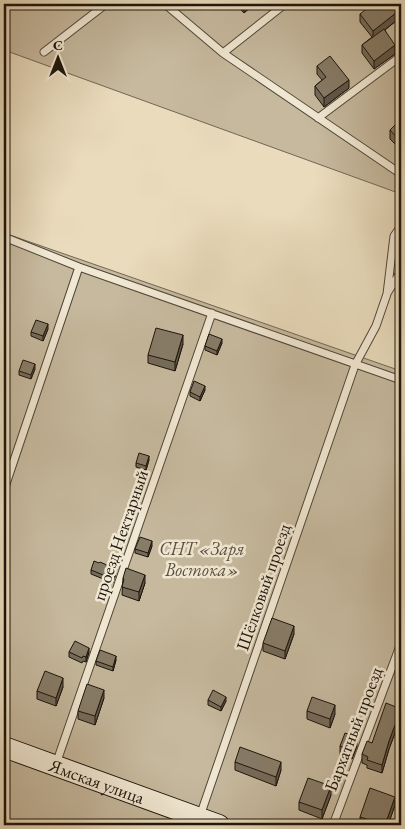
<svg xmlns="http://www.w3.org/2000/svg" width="405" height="829" viewBox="0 0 405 829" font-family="'EB Garamond',serif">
	<rect width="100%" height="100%" fill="#e9dbbc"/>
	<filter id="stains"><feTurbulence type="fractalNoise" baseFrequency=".004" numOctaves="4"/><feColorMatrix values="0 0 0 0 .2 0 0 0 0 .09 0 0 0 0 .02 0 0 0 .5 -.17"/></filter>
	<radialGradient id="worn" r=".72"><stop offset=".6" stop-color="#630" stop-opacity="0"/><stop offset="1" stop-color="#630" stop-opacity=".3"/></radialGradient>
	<!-- green -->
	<path fill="#c6b99e" stroke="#716755" d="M 4,4 L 401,4 L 401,194 L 4,50 Z
		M 4,233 L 401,371 L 401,825 L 219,825 L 4,747 Z
		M 4,756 L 197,825 L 4,825 Z"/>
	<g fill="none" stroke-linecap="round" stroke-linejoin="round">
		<defs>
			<path id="lane" d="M 165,4 L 223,53 L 401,174
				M 44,52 L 106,4
				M 223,53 L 285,4
				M 318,118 L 401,56
				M 4,237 L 79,267 L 401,380
				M 388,292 L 401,271
				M 4,490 L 79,267
				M 56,764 L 212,313
				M 200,816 L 355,365 L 376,326 L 387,294 L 394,236 L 401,226
				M 333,825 L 401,643"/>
			<g id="secondary">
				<path id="s1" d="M 4,747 L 219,825"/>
			</g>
		</defs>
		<!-- lane casing -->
		<use href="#lane" stroke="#4f4638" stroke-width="9"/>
		<!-- secondary casing -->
		<use href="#secondary" stroke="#1c150c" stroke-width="22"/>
		<!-- lane -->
		<use href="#lane" stroke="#f1e8d3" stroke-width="7"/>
		<!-- secondary -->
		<use href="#secondary" stroke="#f1e8d3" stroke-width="20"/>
	</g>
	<!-- wall -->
	<path fill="#746b59" stroke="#1c150c" d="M 235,4 L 254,4 L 244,13 Z
		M 401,4 L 401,17 L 385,30 L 395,54 L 374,69 L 362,53 L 362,45 L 372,37 L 360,22 L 360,14 Z
		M 317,66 L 349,88 L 324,107 L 315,95 L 315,86 L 322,80 L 317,74 Z
		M 401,119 L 401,150 L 390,139 L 390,130 Z
		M 48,329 L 43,341 L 31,336 L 31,332 Z
		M 222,343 L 217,355 L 205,350 L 205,346 Z
		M 183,344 L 175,371 L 148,363 L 148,355 Z
		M 35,369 L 31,379 L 19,375 L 19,371 Z
		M 205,390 L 200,401 L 190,396 L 190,392 Z
		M 149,460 L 146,470 L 136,467 L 136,463 Z
		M 152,546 L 148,557 L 135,553 L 135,549 Z
		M 111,567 L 116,573 L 113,583 L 91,574 L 91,570 Z
		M 123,578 L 145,583 L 139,601 L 122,595 Z
		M 294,634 L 285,659 L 263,651 L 263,643 Z
		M 69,652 L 89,652 L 86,662 L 83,661 L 82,663 L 69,657 Z
		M 116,660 L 113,671 L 96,665 L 96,661 Z
		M 63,687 L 56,706 L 37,699 L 37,691 Z
		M 104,698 L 95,725 L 78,719 L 78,711 Z
		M 208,700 L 226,701 L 221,711 L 208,705 Z
		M 401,708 L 401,717 L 389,749 L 382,773 L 367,768 L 367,765 L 362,763 L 362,754 Z
		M 307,711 L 335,714 L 330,728 L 307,719 Z
		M 340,746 L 357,746 L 352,759 L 340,755 Z
		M 235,762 L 281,770 L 276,786 L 235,770 Z
		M 331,795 L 322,819 L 299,810 L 299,802 Z
		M 395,805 L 388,825 L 360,825 L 360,817 Z"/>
	<!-- shaded-wall -->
	<path fill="#5e5749" stroke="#1c150c" d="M 245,4 L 254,4 L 244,13 L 244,5 Z
		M 401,9 L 401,17 L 373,39 L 373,31 Z
		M 395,45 L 395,54 L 374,69 L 374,61 Z
		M 349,80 L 349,88 L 324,107 L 324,98 Z
		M 48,324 L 48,329 L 43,341 L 43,336 Z
		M 183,335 L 183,344 L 175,371 L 175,362 Z
		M 222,339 L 222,343 L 217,355 L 217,351 Z
		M 35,364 L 35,369 L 31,379 L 31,375 Z
		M 205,386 L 205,390 L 200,401 L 200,397 Z
		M 149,456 L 149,460 L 146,470 L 146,466 Z
		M 152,541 L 152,546 L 148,557 L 148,553 Z
		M 116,569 L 116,573 L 113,583 L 113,579 Z
		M 145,575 L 145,583 L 139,601 L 139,592 Z
		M 294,626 L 294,634 L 285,659 L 285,651 Z
		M 89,648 L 89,652 L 86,662 L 86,657 Z
		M 116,656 L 116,660 L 113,671 L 113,667 Z
		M 63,678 L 63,687 L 56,706 L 56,698 Z
		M 104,690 L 104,698 L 95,725 L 95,716 Z
		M 226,697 L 226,701 L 221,711 L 221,707 Z
		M 335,705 L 335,714 L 330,728 L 330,719 Z
		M 401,709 L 401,717 L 389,749 L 382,773 L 382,765 L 389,741 Z
		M 357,737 L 357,746 L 352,759 L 352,751 Z
		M 281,762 L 281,770 L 276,786 L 276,777 Z
		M 331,786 L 331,795 L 322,819 L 322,810 Z
		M 395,797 L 395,805 L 388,825 L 385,825 Z"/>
	<!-- building -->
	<path fill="#877c68" stroke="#1c150c" d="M 373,4 L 401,4 L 401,9 L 373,31 L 360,14 Z
		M 384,29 L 395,45 L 374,61 L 362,45 Z
		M 330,56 L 349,80 L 324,98 L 315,86 L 326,77 L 317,66 Z
		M 401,119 L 401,142 L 390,130 Z
		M 36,320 L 48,324 L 43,336 L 31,332 Z
		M 156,328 L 183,335 L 175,362 L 148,355 Z
		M 209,334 L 222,339 L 217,351 L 205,346 Z
		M 23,360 L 35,364 L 31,375 L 19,371 Z
		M 194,381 L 205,386 L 200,397 L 190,392 Z
		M 139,453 L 149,456 L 146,466 L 136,463 Z
		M 140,537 L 152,541 L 148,553 L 135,549 Z
		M 94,561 L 99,563 L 100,562 L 116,569 L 113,579 L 91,570 Z
		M 126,568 L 145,575 L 139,592 L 122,587 L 124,579 L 123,578 Z
		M 272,618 L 294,626 L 285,651 L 263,643 Z
		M 75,641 L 89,648 L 86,657 L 83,656 L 82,658 L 69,652 Z
		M 100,650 L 116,656 L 113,667 L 96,661 Z
		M 45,671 L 63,678 L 56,698 L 37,691 Z
		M 87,684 L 104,690 L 95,716 L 78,711 Z
		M 213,690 L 226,697 L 221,707 L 208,700 Z
		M 312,697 L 335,705 L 330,719 L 307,711 Z
		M 386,703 L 401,709 L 389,741 L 382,765 L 367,760 L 368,757 L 362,754 L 367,741 L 372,743 Z
		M 345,733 L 357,737 L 352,751 L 340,746 Z
		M 240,747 L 281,762 L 276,777 L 235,762 Z
		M 308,778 L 331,786 L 322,810 L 299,802 Z
		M 370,788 L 395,797 L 385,825 L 360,817 Z"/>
	<g text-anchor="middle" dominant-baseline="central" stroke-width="5" stroke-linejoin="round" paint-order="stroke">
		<!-- street labels -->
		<g font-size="18" fill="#1c150c" stroke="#f1e8d3">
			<text transform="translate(120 535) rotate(-71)">проезд Нектарный</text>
			<text transform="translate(263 587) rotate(-71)">Шёлковый проезд</text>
			<text transform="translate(353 729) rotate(-69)">Бархатный проезд</text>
			<text stroke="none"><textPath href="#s1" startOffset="99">Ямская улица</textPath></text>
		</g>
		<!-- park labels -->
		<g font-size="18" font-style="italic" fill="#584e3f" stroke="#f1e8d3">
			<text x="202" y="548">СНТ «Заря<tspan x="202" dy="21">Востока»</tspan></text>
		</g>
	</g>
	<!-- margin -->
	<rect width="405" height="829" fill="none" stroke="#e9dbbc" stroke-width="20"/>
	<rect x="5" y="5" width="395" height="819" fill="none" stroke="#1c150c" stroke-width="2.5"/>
	<rect x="10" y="10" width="385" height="809" fill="none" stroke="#1c150c"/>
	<!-- north arrow -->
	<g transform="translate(58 58)" stroke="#f1e8d3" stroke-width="4" paint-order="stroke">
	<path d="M0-4L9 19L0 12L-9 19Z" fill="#1c150c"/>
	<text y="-8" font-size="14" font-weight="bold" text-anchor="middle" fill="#1c150c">С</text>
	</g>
	<rect width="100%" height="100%" filter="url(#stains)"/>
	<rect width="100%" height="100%" fill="url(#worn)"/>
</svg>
